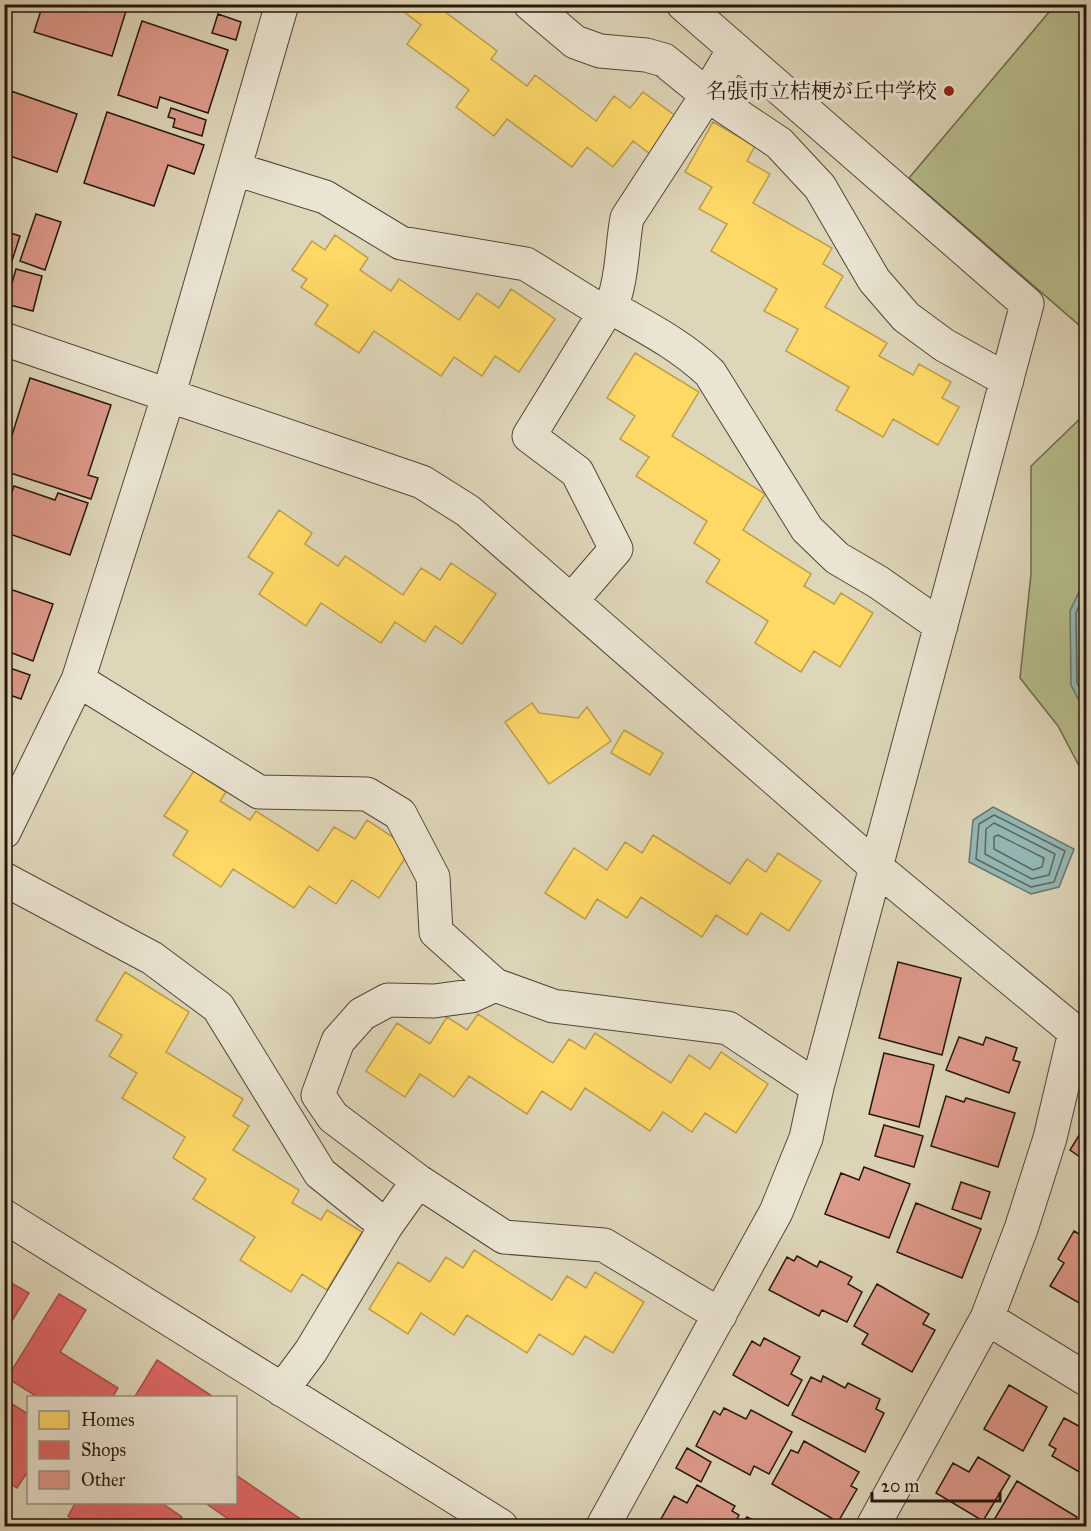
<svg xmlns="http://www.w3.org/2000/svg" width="1091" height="1531" viewBox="0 0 1091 1531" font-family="'IM FELL Great Primer','Noto Serif JP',serif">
	<rect width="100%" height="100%" fill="#ded6b9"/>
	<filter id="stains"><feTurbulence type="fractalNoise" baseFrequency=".00333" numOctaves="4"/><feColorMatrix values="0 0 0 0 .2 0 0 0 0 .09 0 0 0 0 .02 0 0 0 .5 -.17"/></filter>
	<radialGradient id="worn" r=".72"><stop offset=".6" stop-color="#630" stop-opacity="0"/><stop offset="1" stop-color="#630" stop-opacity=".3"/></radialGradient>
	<!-- green -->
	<path fill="#b6bc8b" stroke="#6e694c" stroke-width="1.5" d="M 1055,5 L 1086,5 L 1086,331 L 909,178 Z
		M 1086,413 L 1086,779 L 1058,726 L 1020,678 L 1031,574 L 1031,466 Z"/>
	<!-- water -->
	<path fill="#94b8b5" stroke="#687772" stroke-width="1.5" d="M 1086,563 L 1086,714 L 1071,685 L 1070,611 L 1085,579 Z
		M 993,807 L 1074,849 L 1059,887 L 1031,894 L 969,862 L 973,820 Z"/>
	<!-- homes -->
	<path fill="#ffd966" stroke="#be9e4b" stroke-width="1.5" d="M 442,4 L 440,8 L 497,51 L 491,59 L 527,86 L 535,75 L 596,121 L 614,96 L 630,108 L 643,92 L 677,117 L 650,154 L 633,141 L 613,167 L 587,147 L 572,167 L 507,119 L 494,136 L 456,107 L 469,90 L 407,44 L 421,25 L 395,5 Z
		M 713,122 L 755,146 L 747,161 L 770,174 L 753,203 L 832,248 L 823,264 L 843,276 L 825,307 L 887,343 L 879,356 L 913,375 L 919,364 L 951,382 L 942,398 L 959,407 L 938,445 L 893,419 L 883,437 L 836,410 L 849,387 L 786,351 L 798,329 L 764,311 L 777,289 L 711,251 L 727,224 L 699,209 L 712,187 L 685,172 Z
		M 335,235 L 368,258 L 360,270 L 391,291 L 399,279 L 459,320 L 477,293 L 499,308 L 511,289 L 555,319 L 519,372 L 495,356 L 482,376 L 454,357 L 441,376 L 374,331 L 359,353 L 315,324 L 328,305 L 301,287 L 307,279 L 292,270 L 312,241 L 325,250 Z
		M 635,353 L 699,392 L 672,436 L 765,494 L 743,530 L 811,574 L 804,586 L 834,604 L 841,593 L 873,613 L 840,667 L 814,651 L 801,672 L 755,643 L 768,621 L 706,582 L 720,560 L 694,543 L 707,521 L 636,476 L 649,457 L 620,439 L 635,416 L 607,398 Z
		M 279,510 L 312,533 L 305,544 L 338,566 L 345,556 L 403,595 L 421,568 L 440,580 L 451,563 L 496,594 L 462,644 L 435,626 L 425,642 L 395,622 L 381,643 L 321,603 L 306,626 L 259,594 L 273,573 L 248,557 Z
		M 532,703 L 539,713 L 578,718 L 587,707 L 611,741 L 549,784 L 505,722 Z
		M 624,730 L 663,753 L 650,775 L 611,753 Z
		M 194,771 L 226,792 L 220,801 L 250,820 L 256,811 L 318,851 L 334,827 L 355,839 L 367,820 L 411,849 L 379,898 L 352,880 L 336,904 L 309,886 L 294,908 L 233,869 L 221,887 L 173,855 L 188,831 L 164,816 Z
		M 653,835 L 730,884 L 747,859 L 766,872 L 778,853 L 821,881 L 789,931 L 761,913 L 747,935 L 716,915 L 702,937 L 641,897 L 627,918 L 597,899 L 585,919 L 545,893 L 574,848 L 607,870 L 625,842 L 642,853 Z
		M 125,972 L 189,1012 L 166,1052 L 243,1099 L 233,1116 L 249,1126 L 233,1150 L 299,1190 L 292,1203 L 321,1220 L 327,1210 L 362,1232 L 327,1290 L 302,1274 L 291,1292 L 240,1260 L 255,1237 L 193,1199 L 206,1179 L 173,1158 L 185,1137 L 122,1098 L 137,1073 L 109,1056 L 122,1035 L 96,1020 Z
		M 478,1014 L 553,1063 L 569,1039 L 585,1049 L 595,1033 L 671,1083 L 689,1055 L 710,1069 L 721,1052 L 768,1084 L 736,1133 L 705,1113 L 692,1132 L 663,1112 L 650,1131 L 585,1088 L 571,1110 L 542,1091 L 527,1114 L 469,1076 L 454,1097 L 420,1074 L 405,1097 L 366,1071 L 397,1023 L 430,1044 L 447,1017 L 467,1030 Z
		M 474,1250 L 552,1300 L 567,1276 L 586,1288 L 595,1272 L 644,1302 L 613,1353 L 585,1336 L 573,1355 L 539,1334 L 527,1353 L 467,1315 L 454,1335 L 421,1313 L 408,1334 L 369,1309 L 398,1262 L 430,1282 L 446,1257 L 463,1268 Z"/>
	<!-- shops -->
	<path fill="#e06666" stroke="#a84e4b" stroke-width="1.5" d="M 4,1279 L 29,1293 L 4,1334 Z
		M 59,1294 L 86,1310 L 60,1352 L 118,1388 L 112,1398 L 39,1398 L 7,1378 Z
		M 157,1360 L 215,1398 L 134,1398 Z
		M 4,1399 L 28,1414 L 28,1476 L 26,1474 L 17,1488 L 4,1480 Z
		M 236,1475 L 299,1518 L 293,1526 L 227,1526 L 231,1521 L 204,1502 L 236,1502 Z
		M 76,1502 L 160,1502 L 182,1517 L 175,1526 L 84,1526 L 68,1516 Z"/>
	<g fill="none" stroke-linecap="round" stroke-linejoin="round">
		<!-- shore -->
		<path stroke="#5c6761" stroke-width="1.5" d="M 1086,590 L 1076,613 L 1077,683 L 1086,701
			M 1086,607 L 1083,614 L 1086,685
			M 994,815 L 1065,851 L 1054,882 L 1031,887 L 976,859 L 979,824 Z
			M 994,823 L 1055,854 L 1049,875 L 1032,879 L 985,854 L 986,829 Z
			M 998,835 L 1044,858 L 1042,867 L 1033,870 L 994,849 L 994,837 Z"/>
	</g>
	<!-- building -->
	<path fill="#de9a8b" stroke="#25160d" stroke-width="1.5" d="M 43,4 L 106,4 L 126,11 L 112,56 L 34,32 Z
		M 218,14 L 241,22 L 236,40 L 212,33 Z
		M 142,21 L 228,50 L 208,113 L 160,97 L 157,108 L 118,95 Z
		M 11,91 L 77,114 L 57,172 L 4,154 L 4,98 L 9,99 Z
		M 171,108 L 206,120 L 202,136 L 173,127 L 175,119 L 168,117 Z
		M 107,112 L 204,145 L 194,174 L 168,165 L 154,206 L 84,183 Z
		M 36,214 L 61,222 L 45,270 L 20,261 Z
		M 4,231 L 20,236 L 10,267 L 4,265 Z
		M 16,269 L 42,276 L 33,311 L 6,304 Z
		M 30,378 L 111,405 L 88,475 L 98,478 L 91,499 L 4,471 L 4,450 L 7,451 Z
		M 14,486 L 55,500 L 58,493 L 88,503 L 70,555 L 4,532 L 4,514 Z
		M 4,587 L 53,604 L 33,661 L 4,650 Z
		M 4,666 L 30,675 L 21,699 L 4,693 Z
		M 898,962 L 961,978 L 942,1055 L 879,1038 Z
		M 959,1037 L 983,1045 L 986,1037 L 1017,1048 L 1013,1060 L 1020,1062 L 1009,1093 L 946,1070 Z
		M 884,1053 L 934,1065 L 919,1127 L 869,1114 Z
		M 946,1096 L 964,1102 L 966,1098 L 1015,1113 L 998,1167 L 931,1146 Z
		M 1086,1124 L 1086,1161 L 1070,1150 Z
		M 884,1125 L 923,1136 L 914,1167 L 875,1156 Z
		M 864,1167 L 910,1184 L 889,1238 L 825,1214 L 841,1173 L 859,1180 Z
		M 961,1182 L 990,1192 L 981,1219 L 952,1209 Z
		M 916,1203 L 981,1229 L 962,1278 L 897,1252 Z
		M 1074,1231 L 1086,1238 L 1086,1307 L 1050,1286 L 1064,1263 L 1058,1259 Z
		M 797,1256 L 817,1267 L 820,1261 L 852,1277 L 848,1284 L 862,1292 L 847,1322 L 822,1310 L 819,1316 L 769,1290 L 787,1257 L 794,1261 Z
		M 877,1284 L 929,1314 L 923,1324 L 935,1330 L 912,1372 L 862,1344 L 868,1334 L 854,1326 Z
		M 764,1338 L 800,1357 L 791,1374 L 802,1380 L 788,1406 L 733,1375 L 752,1341 L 760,1346 Z
		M 823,1376 L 845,1388 L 848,1383 L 880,1399 L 876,1409 L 884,1413 L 865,1452 L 792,1415 L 811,1377 L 821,1382 Z
		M 1009,1385 L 1047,1407 L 1023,1451 L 984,1429 Z
		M 724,1408 L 746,1419 L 751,1410 L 792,1432 L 769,1474 L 754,1466 L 750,1475 L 696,1446 L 714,1411 L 720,1415 Z
		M 1064,1418 L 1086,1430 L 1086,1476 L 1052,1456 L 1056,1449 L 1049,1445 Z
		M 804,1441 L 859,1472 L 851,1486 L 857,1489 L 838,1522 L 772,1484 L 791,1450 L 798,1453 Z
		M 687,1448 L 711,1462 L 701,1482 L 676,1468 Z
		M 978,1457 L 1010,1476 L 983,1521 L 936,1493 L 953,1463 L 969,1472 Z
		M 1017,1481 L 1077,1517 L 1071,1526 L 991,1525 Z
		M 697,1485 L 735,1506 L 732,1511 L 739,1515 L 733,1526 L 657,1526 L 674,1496 L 687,1503 Z
		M 747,1517 L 762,1525 L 765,1520 L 776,1526 L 740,1526 Z"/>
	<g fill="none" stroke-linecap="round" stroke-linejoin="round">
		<defs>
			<path id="minor" d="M 530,4 L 575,42 L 600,51 L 646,55 L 664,60 L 707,95 L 779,143 L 820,187 L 874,280 L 906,317 L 944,345 L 1007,380
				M 235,169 L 325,197 L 401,243 L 526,264 L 603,312
				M 607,305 C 643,326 680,344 710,373 L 807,529 L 837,558 L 878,582 L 941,626
				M 4,339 L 422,482 L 468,511 L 877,868 L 1086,1041
				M 572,600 L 616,549 L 577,472 L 529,436 L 615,296 C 623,270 622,244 627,218 L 707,95 L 734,49
				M 78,680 L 259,792 L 367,794 L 400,814 L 433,877 L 436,932 L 495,985 L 553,1006 L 728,1028 L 817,1087
				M 4,832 L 78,680 L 168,397 L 282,4
				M 4,879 L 152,958 L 218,1007 L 320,1173 L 386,1226 L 418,1181 L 504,1237 L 604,1245 L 720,1315
				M 418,1181 L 333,1117 L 318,1095 L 338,1041 L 362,1014 L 388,1000 L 434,1001 L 471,996 L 495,985
				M 4,1216 L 501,1526
				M 987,1318 L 1086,1379
				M 282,1390 L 311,1351 L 386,1226
				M 603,1526 L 776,1212 L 806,1138 L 817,1087 L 1027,304 L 683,4
				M 873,1526 L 987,1318 L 1021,1229 L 1050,1138 L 1075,1032"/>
		</defs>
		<!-- minor casing -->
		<use href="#minor" stroke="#534638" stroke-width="35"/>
		<!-- minor -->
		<use href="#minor" stroke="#eae4d2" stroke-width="33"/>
	</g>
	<!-- markers -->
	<circle fill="#8f2418" stroke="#eae4d2" stroke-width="2" cx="949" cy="91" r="6"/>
	<g text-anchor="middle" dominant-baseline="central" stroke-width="6" stroke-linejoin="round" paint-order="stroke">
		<!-- poi labels -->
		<g font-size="21" fill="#25160d" stroke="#eae4d2" text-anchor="end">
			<text x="937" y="91">名張市立桔梗が丘中学校</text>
		</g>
	</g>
	<!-- margin -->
	<rect width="1091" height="1531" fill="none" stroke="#ded6b9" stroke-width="24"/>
	<rect x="6" y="6" width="1079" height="1519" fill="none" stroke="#25160d" stroke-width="3"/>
	<rect x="12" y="12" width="1067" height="1507" fill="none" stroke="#25160d" stroke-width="1.5"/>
	<!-- legend -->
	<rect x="27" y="1396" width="210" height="108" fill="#eae4d2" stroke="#9b9283" stroke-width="1.5"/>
	<rect x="39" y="1411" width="30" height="18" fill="#ffd966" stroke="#9b9283" stroke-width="1.5"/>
	<text x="81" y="1426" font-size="18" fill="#25160d">Homes</text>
	<rect x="39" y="1441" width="30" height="18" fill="#e06666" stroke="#9b9283" stroke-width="1.5"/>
	<text x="81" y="1456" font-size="18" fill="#25160d">Shops</text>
	<rect x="39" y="1471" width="30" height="18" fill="#de9a8b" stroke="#9b9283" stroke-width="1.5"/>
	<text x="81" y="1486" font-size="18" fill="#25160d">Other</text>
	<!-- scale -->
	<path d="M872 1492v9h128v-9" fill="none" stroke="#25160d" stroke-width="3"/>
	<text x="881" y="1492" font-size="18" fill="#25160d" stroke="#eae4d2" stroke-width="4.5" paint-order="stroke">20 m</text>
	<rect width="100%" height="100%" filter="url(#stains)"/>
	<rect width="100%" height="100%" fill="url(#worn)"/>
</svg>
